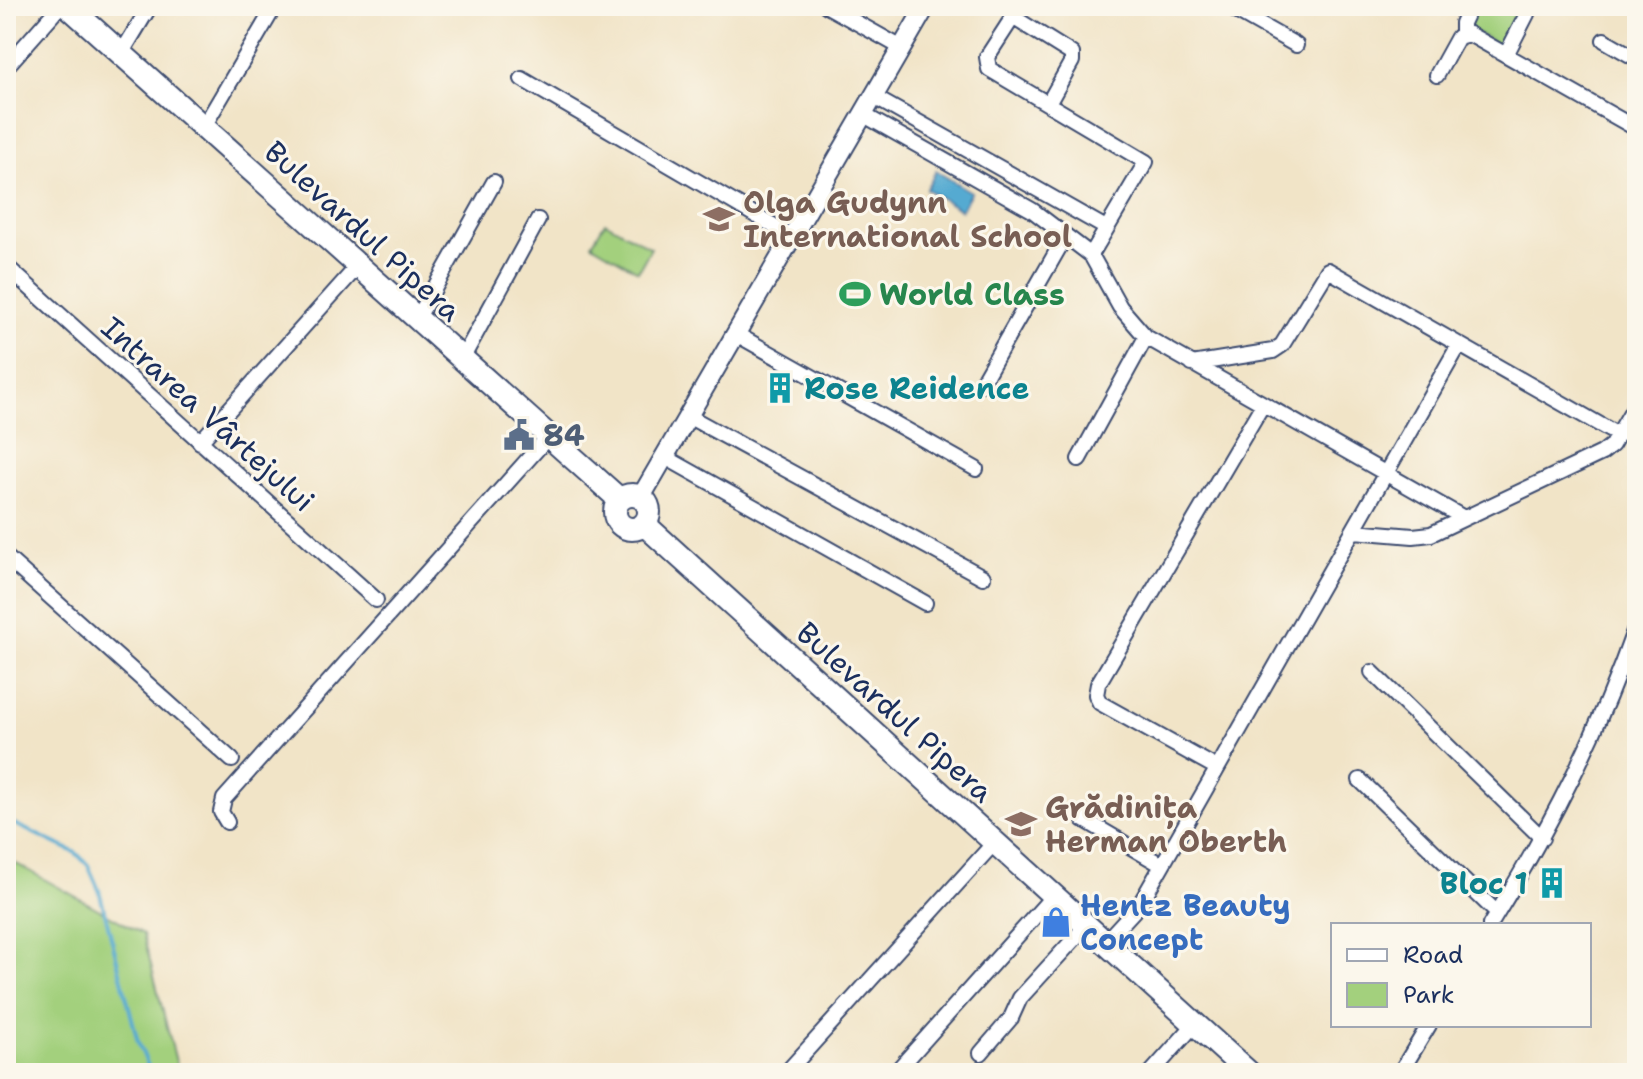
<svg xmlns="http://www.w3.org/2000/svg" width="1643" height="1079" viewBox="0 0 1643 1079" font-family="'Shantell Sans',sans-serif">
	<rect width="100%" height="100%" fill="#fbf7ec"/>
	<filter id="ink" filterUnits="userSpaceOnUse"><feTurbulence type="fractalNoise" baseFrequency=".0125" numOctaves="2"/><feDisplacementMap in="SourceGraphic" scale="16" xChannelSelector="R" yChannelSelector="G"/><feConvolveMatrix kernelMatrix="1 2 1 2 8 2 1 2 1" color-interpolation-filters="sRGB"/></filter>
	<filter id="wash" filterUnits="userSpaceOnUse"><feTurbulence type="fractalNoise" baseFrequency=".006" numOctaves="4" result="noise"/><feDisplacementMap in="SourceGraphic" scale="32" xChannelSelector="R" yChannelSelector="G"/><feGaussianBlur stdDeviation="1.8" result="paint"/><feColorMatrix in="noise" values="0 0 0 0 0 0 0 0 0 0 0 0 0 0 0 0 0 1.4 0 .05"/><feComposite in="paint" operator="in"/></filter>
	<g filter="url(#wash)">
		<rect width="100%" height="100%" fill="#f1e4c7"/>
		<!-- green -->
		<path fill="#a3d07d" stroke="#5f806e" stroke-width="2" d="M 1479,6 L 1511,6 L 1519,12 L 1505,43 L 1498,44 L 1471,30 L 1470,22 Z
			M 605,222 L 651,248 L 638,271 L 592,244 Z
			M 6,858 L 143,934 L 179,1073 L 6,1073 Z"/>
		<!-- water -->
		<path fill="#55aad1" stroke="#386c98" stroke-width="2" d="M 936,171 L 971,192 L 961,210 L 926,189 Z"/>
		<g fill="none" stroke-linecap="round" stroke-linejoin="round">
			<!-- stream -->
			<path stroke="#55aad1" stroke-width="4" d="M 6,820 L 76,853 L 88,865 L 99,890 L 138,1042 L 151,1073"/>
		</g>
	</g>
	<g filter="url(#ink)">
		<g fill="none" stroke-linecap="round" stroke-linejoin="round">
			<defs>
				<path id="minor" d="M 827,6 L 902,48
					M 1227,6 L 1296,45
					M 1462,34 L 1462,23 L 1470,6
					M 1604,40 L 1637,59
					M 121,54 L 150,6
					M 1506,55 L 1527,14 L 1523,6
					M 6,67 L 60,6
					M 1437,75 L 1458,37 L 1469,34 L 1637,129
					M 522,79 L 793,237
					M 874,97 L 1106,228
					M 1048,104 L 1072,61 L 1072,54 L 1016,19 L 1011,20 L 987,57 L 989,69 L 1146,162 L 1091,255
					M 864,115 L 1032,210 L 1091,255 L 1120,307 L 1146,337 L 1464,518
					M 203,128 L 275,6
					M 6,266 L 376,600
					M 416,321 L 494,182
					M 736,334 L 976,469
					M 461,361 L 538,220
					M 1192,364 L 1273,351 L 1282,345 L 1328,270 L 1618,435
					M 981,384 L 1065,237
					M 688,416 L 983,577
					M 200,442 L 357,267
					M 665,457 L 925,603
					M 1079,459 L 1146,337
					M 1354,531 L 1413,536 L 1431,534 L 1602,453 L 1612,445 L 1637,402
					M 6,557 L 232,760
					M 1372,672 L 1542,838
					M 1217,768 L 1100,703 L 1096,695 L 1098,684 L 1263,404
					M 1360,780 L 1497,913
					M 1083,819 L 1160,864
					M 227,822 L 221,812 L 224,799 L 548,437
					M 1490,925 C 1552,824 1598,734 1637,623
					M 1105,942 L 1140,904 L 1459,345
					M 981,1053 L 1011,1018 L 1020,998 L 1086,926
					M 786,1073 L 994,843
					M 895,1073 L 1053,896
					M 1151,1073 L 1195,1024
					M 1400,1073 L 1429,1025"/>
				<path id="tertiary" d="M 641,497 L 926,6"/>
				<path id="secondary" d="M 68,6 L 619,499
					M615 512a17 17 0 1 1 34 0a17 17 0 1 1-34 0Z
					M 644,524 L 1249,1073"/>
			</defs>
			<!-- minor casing -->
			<use href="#minor" stroke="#3b4a6e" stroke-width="18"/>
			<!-- tertiary casing -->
			<use href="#tertiary" stroke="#3b4a6e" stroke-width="22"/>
			<!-- secondary casing -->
			<use href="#secondary" stroke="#3b4a6e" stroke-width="26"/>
			<!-- minor -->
			<use href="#minor" stroke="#fff" stroke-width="14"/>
			<!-- tertiary -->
			<use href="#tertiary" stroke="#fff" stroke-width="18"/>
			<!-- secondary -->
			<use href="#secondary" stroke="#fff" stroke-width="22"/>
		</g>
	</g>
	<!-- icons -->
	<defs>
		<symbol id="school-bare" viewBox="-9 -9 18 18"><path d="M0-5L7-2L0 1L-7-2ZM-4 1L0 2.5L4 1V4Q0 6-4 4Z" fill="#8d6e63" stroke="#fbf7ec" stroke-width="2.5" paint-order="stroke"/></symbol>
		<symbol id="stadium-bare" viewBox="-9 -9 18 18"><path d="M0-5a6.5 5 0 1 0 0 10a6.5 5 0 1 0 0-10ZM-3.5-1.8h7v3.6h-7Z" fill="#2e9e5b" stroke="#fbf7ec" stroke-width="2.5" paint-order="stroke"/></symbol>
		<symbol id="building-bare" viewBox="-9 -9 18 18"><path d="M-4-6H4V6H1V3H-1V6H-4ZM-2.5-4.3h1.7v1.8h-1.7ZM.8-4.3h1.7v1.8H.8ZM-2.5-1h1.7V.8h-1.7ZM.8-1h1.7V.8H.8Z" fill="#0f9aa8" stroke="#fbf7ec" stroke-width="2.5" paint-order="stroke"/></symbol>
		<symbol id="civic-bare" viewBox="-9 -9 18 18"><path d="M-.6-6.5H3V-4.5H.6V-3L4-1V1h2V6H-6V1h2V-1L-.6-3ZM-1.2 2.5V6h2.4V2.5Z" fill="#5c6f8a" stroke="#fbf7ec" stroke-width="2.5" paint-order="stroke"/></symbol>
		<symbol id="shop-bare" viewBox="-9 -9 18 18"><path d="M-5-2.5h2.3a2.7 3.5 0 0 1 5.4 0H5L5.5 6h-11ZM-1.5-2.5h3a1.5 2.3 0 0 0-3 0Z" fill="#3f7fe0" stroke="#fbf7ec" stroke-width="2.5" paint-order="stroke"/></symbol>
	</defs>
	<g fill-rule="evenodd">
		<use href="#school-bare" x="697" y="197" width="44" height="44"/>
		<use href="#stadium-bare" x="833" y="272" width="44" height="44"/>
		<use href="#building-bare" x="758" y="366" width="44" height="44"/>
		<use href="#civic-bare" x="497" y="413" width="44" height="44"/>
		<use href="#school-bare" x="999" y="802" width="44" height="44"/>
		<use href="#building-bare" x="1530" y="861" width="44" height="44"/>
		<use href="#shop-bare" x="1034" y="900" width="44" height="44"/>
	</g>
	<g text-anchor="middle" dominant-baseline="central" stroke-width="6" stroke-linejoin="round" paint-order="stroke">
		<!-- education labels -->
		<g font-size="30" font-weight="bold" fill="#785e54" stroke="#fbf7ec" text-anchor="start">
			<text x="743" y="202">Olga Gudynn<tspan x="743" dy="34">International School</tspan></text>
			<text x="1045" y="807">Grădinița<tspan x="1045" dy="34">Herman Oberth</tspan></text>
		</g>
		<!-- street labels -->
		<g font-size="30" fill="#1b2f5e" stroke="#fbf7ec">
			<text transform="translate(363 231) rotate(42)">Bulevardul Pipera</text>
			<text transform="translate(208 414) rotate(42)">Intrarea Vârtejului</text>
			<text transform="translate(895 712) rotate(42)">Bulevardul Pipera</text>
		</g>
		<!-- leisure labels -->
		<g font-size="30" font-weight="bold" fill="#27864d" stroke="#fbf7ec" text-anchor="start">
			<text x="879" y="294">World Class</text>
		</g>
		<!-- culture labels -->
		<g font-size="30" font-weight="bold" fill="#0d838f" stroke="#fbf7ec" text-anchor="start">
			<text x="804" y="388">Rose Reidence</text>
			<text x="1528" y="883" text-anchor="end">Bloc 1</text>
		</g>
		<!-- service labels -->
		<g font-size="30" font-weight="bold" fill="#4e5e75" stroke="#fbf7ec" text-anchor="start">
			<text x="543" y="435">84</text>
		</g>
		<!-- shop labels -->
		<g font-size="30" font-weight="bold" fill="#366cbe" stroke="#fbf7ec" text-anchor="start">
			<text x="1080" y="905">Hentz Beauty<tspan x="1080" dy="34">Concept</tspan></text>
		</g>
	</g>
	<!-- margin -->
	<rect width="1643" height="1079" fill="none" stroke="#fbf7ec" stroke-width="32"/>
	<!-- legend -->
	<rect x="1331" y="923" width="260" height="104" fill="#fbf7ec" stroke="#a1a7b3" stroke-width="2"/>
	<rect x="1347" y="949" width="40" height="12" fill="#ffffff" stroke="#a1a7b3" stroke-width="2"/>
	<text x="1403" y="963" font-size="24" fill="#1b2f5e">Road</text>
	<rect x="1347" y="983" width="40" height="24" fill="#a3d07d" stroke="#a1a7b3" stroke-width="2"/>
	<text x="1403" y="1003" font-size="24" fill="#1b2f5e">Park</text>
</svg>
